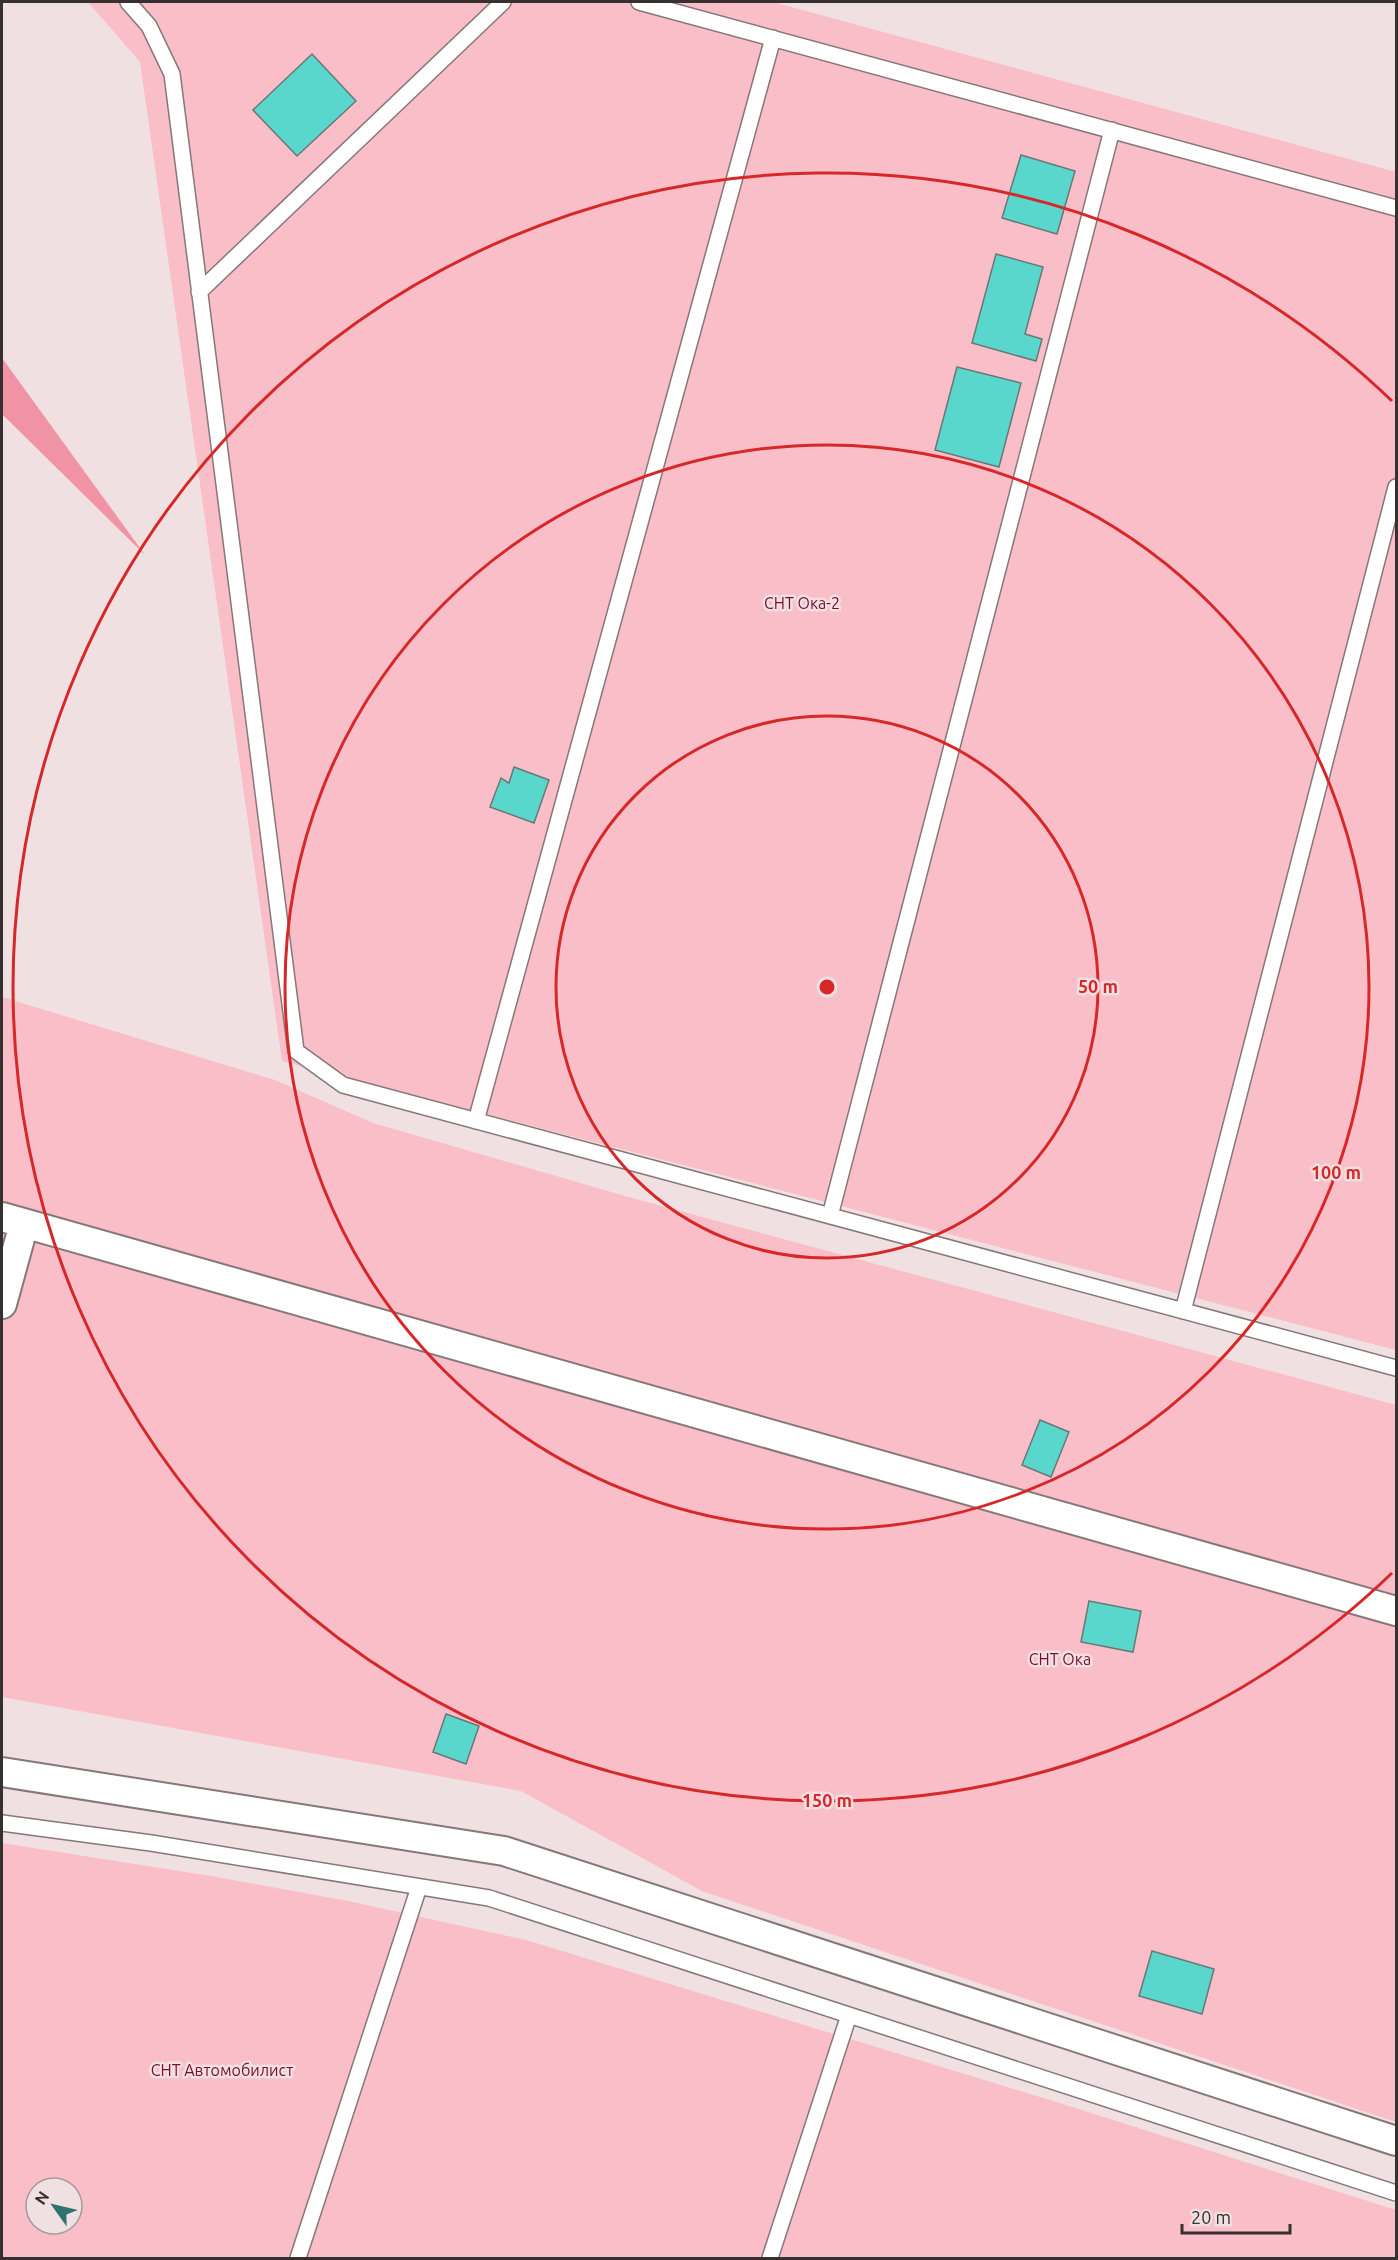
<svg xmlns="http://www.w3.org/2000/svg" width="1398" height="2260" viewBox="0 0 1398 2260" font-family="Ubuntu,sans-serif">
	<rect width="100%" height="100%" fill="#f0e0e2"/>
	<!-- green -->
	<path fill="#f9bec8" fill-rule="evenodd" d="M 88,2 L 773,2 L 1396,172 L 1396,1350 L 282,1061 L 140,62 Z
		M 2,997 L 275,1080 L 373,1123 L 625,1196 L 1396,1405 L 1396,2122 L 702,1891 L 521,1791 L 2,1697 Z
		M 2,1843 L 211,1876 L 348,1901 L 526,1940 L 1063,2104 L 1396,2210 L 1396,2258 L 2,2258 ZM 36,2188 L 72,2188 L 72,2224 L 36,2224 Z"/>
	<!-- forest -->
	<path fill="#ef93a5" d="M 2,358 L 145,555 L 2,414 Z"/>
	<!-- building -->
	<path fill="#5ad7cc" stroke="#697877" stroke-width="1.5" d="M 312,54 L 356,101 L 297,156 L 253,110 Z
		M 1021,155 L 1075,171 L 1057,234 L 1002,218 Z
		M 996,254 L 1043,267 L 1025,334 L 1042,339 L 1036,361 L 972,343 Z
		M 957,367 L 1021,383 L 999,467 L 935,450 Z
		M 514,767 L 549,780 L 534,823 L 490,807 L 501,778 L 509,783 Z
		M 1040,1420 L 1069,1432 L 1051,1477 L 1022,1465 Z
		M 1089,1601 L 1141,1611 L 1133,1652 L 1081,1642 Z
		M 446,1714 L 479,1726 L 466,1764 L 433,1752 Z
		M 1152,1951 L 1214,1969 L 1202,2014 L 1139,1996 Z"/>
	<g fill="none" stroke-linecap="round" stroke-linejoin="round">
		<defs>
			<path id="lane" d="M 128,2 L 149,26 L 172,74 L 296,1051 L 343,1085 L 1396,1368
				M 639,2 L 1396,208
				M 199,292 L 503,2
				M 476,1121 L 773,38
				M 830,1216 L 1112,130
				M 1183,1311 L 1396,487
				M 2,1823 L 151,1843 L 489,1898 L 1396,2193
				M 298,2258 L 419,1887
				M 770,2258 L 849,2015"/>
			<path id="street" d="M 2,1217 L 1396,1611
				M 2,1304 L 24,1224
				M 2,1772 L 504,1851 L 1396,2141"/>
		</defs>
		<!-- lane casing -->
		<use href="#lane" stroke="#867779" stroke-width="18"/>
		<!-- street casing -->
		<use href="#street" stroke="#867779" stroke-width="32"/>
		<!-- lane -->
		<use href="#lane" stroke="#fff" stroke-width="15"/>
		<!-- street -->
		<use href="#street" stroke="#fff" stroke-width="28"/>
	</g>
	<!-- distance rings -->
	<g fill="none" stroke="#d62828" stroke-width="3">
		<circle cx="827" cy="987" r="271"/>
		<circle cx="827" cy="987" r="542"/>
		<path d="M1392 1573A814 814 0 1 1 1392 401"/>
	</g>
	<g text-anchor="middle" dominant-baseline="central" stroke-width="5" stroke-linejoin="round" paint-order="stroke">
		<!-- park labels -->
		<g font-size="16" fill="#7a0d34" stroke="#f0e0e2">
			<text x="802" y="603">СНТ Ока-2</text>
			<text x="1060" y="1659">СНТ Ока</text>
			<text x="222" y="2070">СНТ Автомобилист</text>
		</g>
	</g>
	<circle cx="827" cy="987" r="9" fill="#d62828" stroke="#f0e0e2" stroke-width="3"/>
	<g font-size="18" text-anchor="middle" font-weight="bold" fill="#d62828" stroke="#f0e0e2" stroke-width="5" stroke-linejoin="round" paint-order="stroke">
		<text x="1098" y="993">50 m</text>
		<text x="1336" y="1179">100 m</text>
		<text x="827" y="1807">150 m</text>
	</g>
	<!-- border -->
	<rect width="1398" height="2260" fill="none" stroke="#363031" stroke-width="6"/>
	<!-- north arrow -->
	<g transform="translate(54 2206) rotate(304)"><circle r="28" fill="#f0e0e2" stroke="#a69a9b" stroke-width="1.5"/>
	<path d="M0-4.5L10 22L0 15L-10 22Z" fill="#2c756f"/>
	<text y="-9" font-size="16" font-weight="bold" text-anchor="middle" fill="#363031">N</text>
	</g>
	<!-- scale -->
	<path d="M1182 2224v9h108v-9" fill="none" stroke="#363031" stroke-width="3"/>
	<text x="1191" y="2224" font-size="18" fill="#363031" stroke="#f0e0e2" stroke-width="4.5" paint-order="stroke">20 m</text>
</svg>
